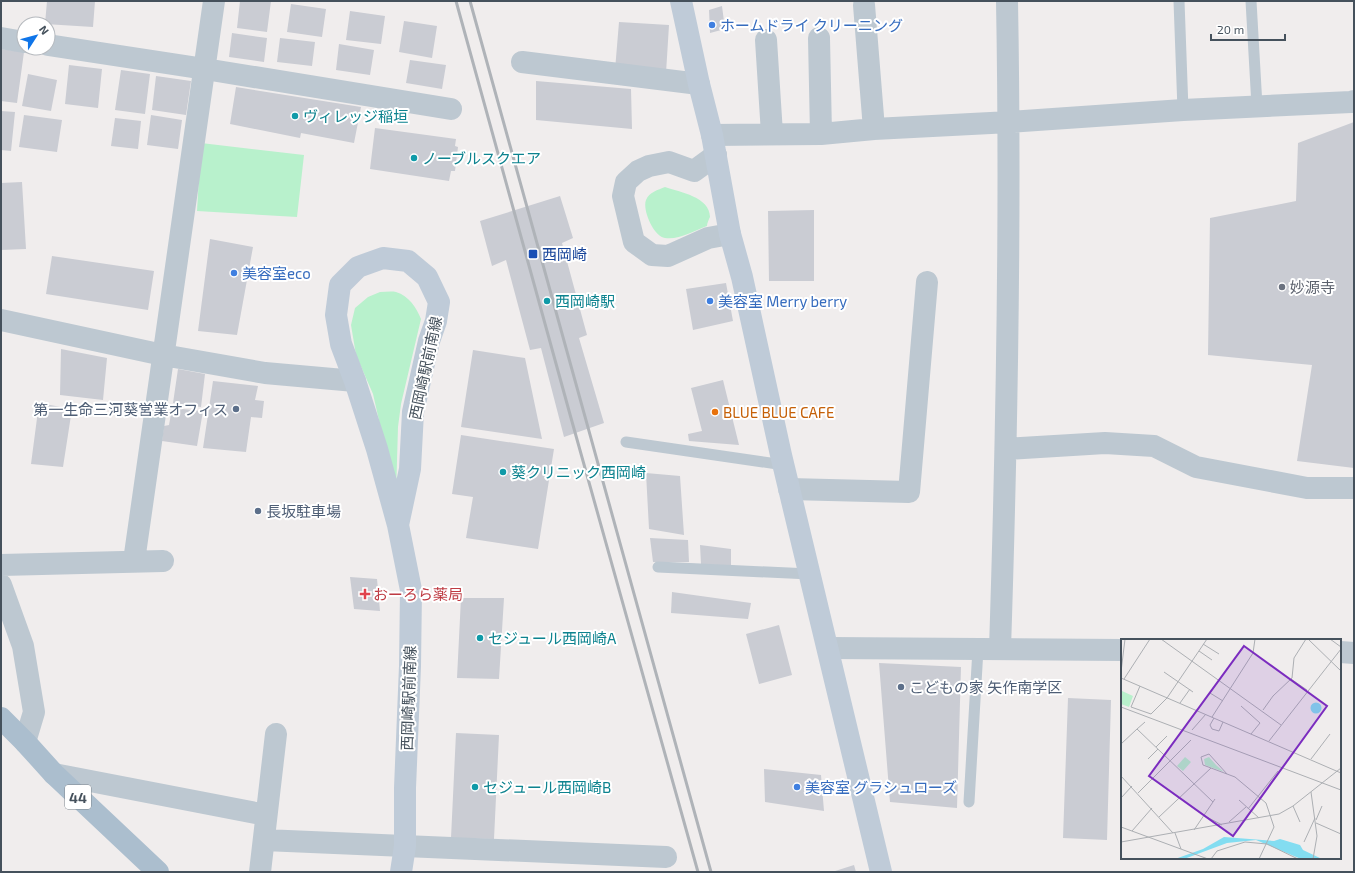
<svg xmlns="http://www.w3.org/2000/svg" width="1355" height="873" viewBox="0 0 1355 873" font-family="'Exo 2','Noto Sans JP',sans-serif">
	<rect width="100%" height="100%" fill="#f0eded"/>
	<!-- green -->
	<path fill="#b8f1cc" d="M 201,143 L 304,155 L 297,217 L 197,211 Z
		M 665,187 C 680,192 710,197 710,217 C 709,219 707,223 707,226 C 694,231 679,240 665,238 C 654,237 642,210 646,200 C 649,192 658,190 665,187 Z
		M 380,292 C 385,292 391,291 396,292 C 409,296 416,307 421,319 L 401,404 L 398,427 L 396,495 L 373,394 L 356,355 L 351,325 L 355,308 L 368,297 Z"/>
	<!-- building -->
	<path fill="#caccd3" d="M 47,1 L 95,1 L 93,27 L 45,24 Z
		M 240,1 L 271,1 L 267,32 L 237,28 Z
		M 291,4 L 326,9 L 322,37 L 287,32 Z
		M 722,6 L 725,29 L 710,33 L 709,10 Z
		M 350,11 L 385,16 L 381,44 L 346,40 Z
		M 404,21 L 437,26 L 432,58 L 399,52 Z
		M 619,22 L 669,25 L 666,73 L 615,70 Z
		M 232,33 L 267,38 L 264,62 L 229,57 Z
		M 280,38 L 315,42 L 312,66 L 277,62 Z
		M 339,44 L 374,50 L 370,75 L 336,70 Z
		M 1,49 L 24,52 L 17,103 L 1,101 Z
		M 410,60 L 446,65 L 442,89 L 406,83 Z
		M 69,65 L 102,69 L 98,108 L 65,104 Z
		M 121,70 L 150,74 L 145,114 L 115,110 Z
		M 28,74 L 57,80 L 51,111 L 22,106 Z
		M 156,76 L 191,81 L 186,115 L 152,110 Z
		M 536,81 L 631,89 L 632,129 L 536,120 Z
		M 236,87 L 361,107 L 354,143 L 301,133 L 300,138 L 230,124 Z
		M 1,111 L 15,112 L 11,151 L 1,150 Z
		M 24,115 L 62,120 L 57,152 L 19,147 Z
		M 151,115 L 182,120 L 178,149 L 147,145 Z
		M 115,118 L 141,121 L 138,149 L 111,146 Z
		M 1354,122 L 1354,468 L 1297,461 L 1312,365 L 1208,355 L 1210,218 L 1296,201 L 1298,143 Z
		M 375,128 L 456,139 L 455,146 L 458,147 L 455,171 L 451,171 L 449,181 L 370,169 Z
		M 22,182 L 26,249 L 1,250 L 1,183 Z
		M 560,196 L 573,238 L 562,243 L 587,335 L 579,338 L 604,423 L 564,437 L 541,348 L 530,350 L 506,260 L 492,266 L 480,221 Z
		M 814,210 L 814,281 L 769,281 L 768,211 Z
		M 210,239 L 253,247 L 237,335 L 198,331 Z
		M 52,256 L 154,271 L 148,310 L 46,294 Z
		M 726,283 L 733,321 L 693,330 L 686,289 Z
		M 61,349 L 107,358 L 103,400 L 60,395 Z
		M 473,350 L 525,358 L 542,439 L 461,427 Z
		M 178,369 L 205,374 L 201,407 L 173,403 Z
		M 723,380 L 739,445 L 689,441 L 688,434 L 702,431 L 691,388 Z
		M 213,381 L 258,386 L 255,400 L 264,401 L 262,418 L 251,417 L 246,452 L 203,448 Z
		M 39,403 L 72,409 L 63,467 L 31,464 Z
		M 172,408 L 203,411 L 197,446 L 162,441 L 164,426 L 169,425 Z
		M 461,435 L 554,449 L 538,549 L 466,538 L 473,497 L 452,494 Z
		M 646,473 L 680,476 L 684,535 L 649,529 Z
		M 650,538 L 688,540 L 689,562 L 653,562 Z
		M 700,545 L 731,549 L 731,566 L 701,564 Z
		M 350,577 L 377,579 L 380,611 L 354,609 Z
		M 672,592 L 751,603 L 748,619 L 671,613 Z
		M 461,598 L 504,598 L 499,679 L 457,678 Z
		M 779,625 L 792,675 L 759,684 L 746,634 Z
		M 879,663 L 961,667 L 957,808 L 890,802 Z
		M 1068,698 L 1111,700 L 1107,840 L 1063,838 Z
		M 456,733 L 499,735 L 494,839 L 451,838 Z
		M 764,769 L 821,775 L 824,811 L 765,802 Z
		M 854,865 L 856,872 L 832,872 Z"/>
	<g fill="none" stroke-linecap="round" stroke-linejoin="round">
		<!-- lane -->
		<path stroke="#bdc8d1" stroke-width="11" d="M 1179,1 L 1183,110
			M 1251,1 L 1257,106
			M 626,442 L 784,465
			M 658,567 L 810,574
			M 969,802 L 978,649"/>
		<!-- street -->
		<path stroke="#bdc8d1" stroke-width="22" d="M 864,5 L 874,129
			M 1,38 L 24,42
			M 819,38 L 821,134
			M 766,40 L 772,134
			M 48,45 L 205,69 L 451,109
			M 522,62 L 699,84
			M 712,135 L 821,134 L 874,129 L 1010,122 L 1183,110 L 1351,102 L 1354,101
			M 716,155 L 694,171 L 669,162 L 649,166 L 638,171 L 626,182 L 623,196 L 634,242 L 652,255 L 668,256 L 708,238 L 730,234
			M 1,320 L 163,355 L 265,373 L 355,381
			M 1006,449 L 1105,443 L 1154,446 L 1196,467 L 1307,488 L 1354,488
			M 789,489 L 909,492 L 927,282
			M 134,561 L 214,1
			M 1,565 L 163,561
			M 1,585 L 23,646 L 34,712 L 25,742
			M 828,648 L 1122,650
			M 1000,649 C 1007,433 1011,217 1007,1
			M 1340,652 L 1354,653
			M 54,774 L 266,815
			M 264,840 L 666,857
			M 260,872 L 276,734"/>
		<!-- secondary -->
		<path stroke="#bfcbd8" stroke-width="22" d="M 681,1 L 699,84 L 712,135 L 730,234 L 742,277 L 781,455 L 881,872
			M 398,525 L 410,469 L 413,412 L 429,341 L 436,321 L 439,302 L 427,277 L 408,261 L 383,258 L 358,267 L 340,285 L 336,315 L 341,344 L 355,381 L 377,449 L 398,525 L 411,590 L 410,666 L 405,788 L 405,846 L 401,872"/>
		<!-- primary -->
		<path stroke="#abbece" stroke-width="22" d="M 1,718 L 25,742 L 54,774 L 158,872"/>
		<!-- rail -->
		<path stroke="#afb3b8" stroke-width="3" d="M 456,1 L 571,418 L 698,872
			M 470,1 L 711,872"/>
	</g>
	<!-- markers -->
	<g fill="#3f7fe0" stroke="#fff" stroke-width="1.5">
		<circle cx="712" cy="25" r="4"/>
		<circle cx="234" cy="273" r="4"/>
		<circle cx="710" cy="301" r="4"/>
		<circle cx="797" cy="787" r="4"/>
	</g>
	<g fill="#0f9aa8" stroke="#fff" stroke-width="1.5">
		<circle cx="295" cy="116" r="4"/>
		<circle cx="414" cy="158" r="4"/>
		<circle cx="547" cy="301" r="4"/>
		<circle cx="503" cy="472" r="4"/>
		<circle cx="480" cy="638" r="4"/>
		<circle cx="475" cy="787" r="4"/>
	</g>
	<rect fill="#1a4fb4" stroke="#fff" stroke-width="1.5" x="528" y="249" width="10" height="10" rx="2"/>
	<circle fill="#6b7280" stroke="#fff" stroke-width="1.5" cx="1282" cy="287" r="4"/>
	<g fill="#5c6f8a" stroke="#fff" stroke-width="1.5">
		<circle cx="236" cy="409" r="4"/>
		<circle cx="258" cy="511" r="4"/>
		<circle cx="901" cy="687" r="4"/>
	</g>
	<circle fill="#e8710a" stroke="#fff" stroke-width="1.5" cx="715" cy="412" r="4"/>
	<path fill="#e0444e" stroke="#fff" stroke-width="1.5" d="M363 588h4v4h4v4h-4v4h-4v-4h-4v-4h4z"/>
	<g text-anchor="middle" dominant-baseline="central" stroke-width="4" stroke-linejoin="round" paint-order="stroke">
		<!-- shield labels -->
		<rect fill="#fff" stroke="#7d858d" stroke-width="1" x="65" y="785" width="26" height="24" rx="3"/>
		<g font-size="14" font-weight="bold" fill="#45515c">
			<text x="78" y="797">44</text>
		</g>
		<!-- shop labels -->
		<g font-size="15" fill="#366cbe" stroke="#fff" text-anchor="start">
			<text x="720" y="25">ホームドライ クリーニング</text>
			<text x="242" y="273">美容室eco</text>
			<text x="718" y="301">美容室 Merry berry</text>
			<text x="805" y="787">美容室 グラシュローズ</text>
		</g>
		<!-- culture labels -->
		<g font-size="15" fill="#0d838f" stroke="#fff" text-anchor="start">
			<text x="303" y="116">ヴィレッジ稲垣</text>
			<text x="422" y="158">ノーブルスクエア</text>
			<text x="555" y="301">西岡崎駅</text>
			<text x="511" y="472">葵クリニック西岡崎</text>
			<text x="488" y="638">セジュール西岡崎A</text>
			<text x="483" y="787">セジュール西岡崎B</text>
		</g>
		<!-- transit labels -->
		<g font-size="15" fill="#164399" stroke="#fff" text-anchor="start">
			<text x="542" y="254">西岡崎</text>
		</g>
		<!-- worship labels -->
		<g font-size="15" fill="#5b616d" stroke="#fff" text-anchor="start">
			<text x="1290" y="287">妙源寺</text>
		</g>
		<!-- street labels -->
		<g font-size="15" fill="#45515c" stroke="#fff">
			<text transform="translate(425 368) rotate(-78)">西岡崎駅前南線</text>
			<text transform="translate(408 698) rotate(-88)">西岡崎駅前南線</text>
		</g>
		<!-- service labels -->
		<g font-size="15" fill="#4e5e75" stroke="#fff" text-anchor="start">
			<text x="228" y="409" text-anchor="end">第一生命三河葵営業オフィス</text>
			<text x="266" y="511">長坂駐車場</text>
			<text x="909" y="687">こどもの家 矢作南学区</text>
		</g>
		<!-- food labels -->
		<g font-size="15" fill="#c56008" stroke="#fff" text-anchor="start">
			<text x="723" y="412">BLUE BLUE CAFE</text>
		</g>
		<!-- health labels -->
		<g font-size="15" fill="#be3a42" stroke="#fff" text-anchor="start">
			<text x="373" y="594">おーろら薬局</text>
		</g>
	</g>
	<!-- overview -->
	<g transform="translate(1121 639)">
		<rect width="220" height="220" fill="#f0eded"/>
		<path d="M 1,52 L 12,57 L 8,68 L 0,65 ZM 64,118 L 70,123 L 62,132 L 56,127 ZM 88,118 L 95,126 L 103,133 L 84,126 L 83,120 Z" fill="#b8f1cc"/>
		<path d="M189.5 69a5.5 5.5 0 1 1 11 0a5.5 5.5 0 1 1-11 0ZM 103,198 L 153,202 L 159,200 L 179,206 L 182,211 L 201,220 L 180,220 L 135,201 L 106,204 L 63,220 L 54,220 L 82,210 Z" fill="#83ddf1"/>
		<path fill="none" stroke="#acafb3" stroke-width="1" d="M 40,0 L 160,86M 187,0 L 220,32M 209,0 L 220,8M 82,5 L 98,15M 78,12 L 91,21M 0,33 L 4,0M 43,33 L 72,53M 0,39 L 220,134M 3,40 L 29,0M 170,40 L 186,51M 19,47 L 10,68 L 30,75 L 46,59 L 86,0M 89,54 L 102,62M 59,64 L 69,50M 120,67 L 139,84 L 130,95M 0,68 L 220,151M 142,71 L 152,57 L 171,39 L 173,19 L 185,0M 91,78 L 132,14 L 134,0M 93,79 L 89,86 L 91,90 L 98,92 L 102,83M 24,83 L 16,90 L 92,163M 71,91 L 85,75M 148,102 L 220,10M 0,105 L 16,90M 35,108 L 46,97M 27,120 L 37,110M 190,120 L 209,95M 106,135 L 88,115 L 80,118 L 82,126 L 114,138 L 145,164 L 153,188 L 138,220M 0,137 L 52,194M 190,153 L 196,197 L 192,220M 17,154 L 70,101M 0,159 L 11,147M 118,161 L 138,179M 172,167 L 179,183M 127,170 L 157,132M 82,176 L 101,186M 38,178 L 90,129M 195,181 L 201,167M 108,183 L 125,168M 195,184 L 220,195M 0,188 L 87,220M 73,191 L 94,160M 11,192 L 31,169M 54,194 L 60,210M 0,203 L 158,175 L 172,167 L 220,129M 183,203 L 194,179M 90,220 L 96,212 L 124,203 L 146,205 L 177,220"/>
		<path fill="#7b2cbf" fill-opacity="0.15" stroke="#7b2cbf" stroke-width="2" d="M 123,7 L 206,67 L 112,197 L 28,137 Z"/>
		<rect width="220" height="220" fill="none" stroke="#45515c" stroke-width="2"/>
	</g>
	<!-- border -->
	<rect width="1355" height="873" fill="none" stroke="#45515c" stroke-width="4"/>
	<!-- north arrow -->
	<g transform="translate(36 36) rotate(54)"><circle r="19" fill="#ffffff" stroke="#b5b9be"/>
	<path d="M0-3L7 15L0 10L-7 15Z" fill="#0f75e9"/>
	<text y="-6" font-size="11" font-weight="bold" text-anchor="middle" fill="#45515c">N</text>
	</g>
	<!-- scale -->
	<path d="M1211 34v6h74v-6" fill="none" stroke="#45515c" stroke-width="2"/>
	<text x="1217" y="34" font-size="12" fill="#45515c" stroke="#ffffff" stroke-width="3" paint-order="stroke">20 m</text>
</svg>
